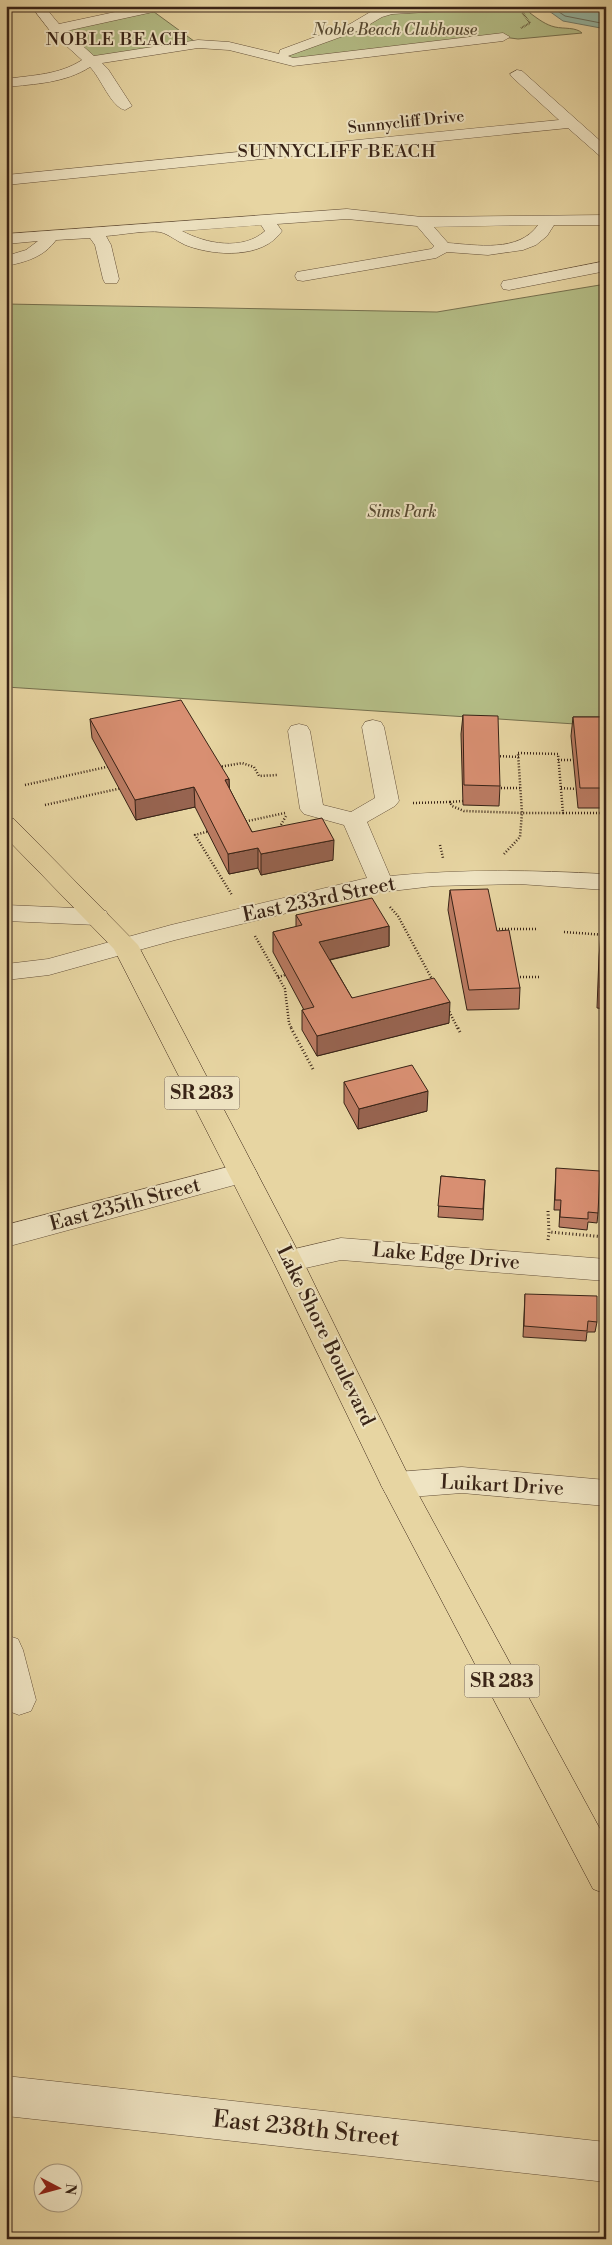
<svg xmlns="http://www.w3.org/2000/svg" width="612" height="2245" viewBox="0 0 612 2245" font-family="'Libre Bodoni',serif">
	<rect width="100%" height="100%" fill="#e7d5a2"/>
	<filter id="stains"><feTurbulence type="fractalNoise" baseFrequency=".004" numOctaves="4"/><feColorMatrix values="0 0 0 0 .2 0 0 0 0 .09 0 0 0 0 .02 0 0 0 .5 -.17"/></filter>
	<radialGradient id="worn" r=".72"><stop offset=".6" stop-color="#630" stop-opacity="0"/><stop offset="1" stop-color="#630" stop-opacity=".3"/></radialGradient>
	<!-- green -->
	<path fill="#b4bd86" stroke="#76704e" d="M 462,6 L 528,6 L 530,13 C 538,19 546,25 555,27 C 564,29 576,27 582,33 L 518,39 L 503,37 L 313,61 L 274,57 L 377,14 Z
		M 150,9 L 198,44 L 90,61 L 56,29 Z
		M 606,284 L 606,726 L 6,687 L 6,304 L 437,312 Z"/>
	<!-- water -->
	<path fill="#97b9a6" stroke="#717d6c" d="M 542,6 L 606,6 L 606,29 L 563,21 Z"/>
	<g fill="none" stroke-linecap="round" stroke-linejoin="round">
		<!-- shore -->
		<path stroke="#686e5e" stroke-width="1" d="M 550,6 L 565,16 L 606,24"/>
		<defs>
			<path id="minor" d="M 31,6 L 44,6 L 59,24 L 143,6 L 168,6 L 162,10 L 66,31 L 94,56 L 198,40 L 229,42 L 279,54 L 280,50 L 350,24 L 372,11 L 390,6 L 468,6 L 462,10 L 392,14 L 382,17 L 360,30 L 288,56 L 293,58 L 503,33 L 510,37 L 503,41 L 293,66 L 229,50 L 198,48 L 102,63 L 108,69 L 132,106 L 125,110 C 111,107 101,78 90,67 C 65,83 35,84 6,87 L 6,79 C 33,75 59,75 82,60 L 51,32 Z
				M 517,70 L 522,71 L 606,146 L 606,158 L 601,157 L 568,128 L 6,185 L 6,175 L 559,120 L 512,77 L 510,74 Z
				M 347,209 L 422,217 L 606,215 L 606,225 L 554,225 L 547,236 L 536,245 L 523,250 L 488,255 L 447,252 L 436,258 L 303,281 L 297,280 L 295,276 L 297,272 L 431,249 L 434,246 L 417,226 L 347,219 L 277,224 L 282,231 C 263,259 216,256 188,246 C 179,243 169,234 160,232 C 147,230 120,235 106,236 L 111,245 L 119,279 L 117,283 L 105,283 L 103,279 L 95,245 L 90,238 L 56,240 C 44,257 26,262 6,266 L 6,256 L 26,250 L 38,241 L 6,244 L 6,234 ZM 261,225 L 265,231 C 243,251 206,244 182,231 ZM 538,225 C 519,253 476,245 448,243 L 434,227 Z
				M 606,261 L 606,271 L 509,290 L 503,289 L 501,285 L 503,281 L 509,280 Z
				M 373,720 L 381,722 L 384,727 L 399,801 L 395,806 L 367,822 L 390,876 C 462,869 533,870 606,874 L 606,890 L 519,884 L 434,886 L 366,894 L 175,940 L 49,975 L 6,980 L 6,964 L 48,959 L 171,925 L 367,878 L 344,825 L 304,814 L 300,809 L 288,731 L 291,726 L 299,724 L 307,726 L 310,731 L 323,805 L 351,812 L 375,798 L 362,727 L 365,722 Z
				M 6,905 L 97,909 L 106,911 L 109,917 L 106,923 L 97,925 L 6,921 Z
				M 243,1163 L 253,1166 L 257,1173 L 253,1180 L 6,1247 L 6,1225 Z
				M 341,1238 L 606,1259 L 606,1281 L 341,1260 L 288,1272 L 278,1269 L 273,1261 L 278,1253 Z
				M 462,1467 L 606,1480 L 606,1506 L 462,1493 L 397,1498 L 386,1494 L 381,1485 L 386,1476 L 397,1472 Z
				M 6,1635 L 18,1639 L 23,1650 L 36,1700 L 31,1711 L 19,1715 L 6,1710 Z
				M 6,2076 L 606,2142 L 606,2182 L 6,2116 Z"/>
			<path id="major" d="M 6,817 L 14,819 L 138,945 L 303,1261 L 410,1479 L 606,1840 L 606,1894 L 593,1889 L 381,1485 L 273,1261 L 114,949 L 6,838 Z"/>
		</defs>
		<!-- minor casing -->
		<use href="#minor" stroke="#645039" stroke-width="1"/>
		<!-- major casing -->
		<use href="#major" stroke="#382316" stroke-width="1"/>
		<!-- path-far2 -->
		<path stroke="#382316" stroke-width="2" stroke-dasharray="0.5 1" stroke-linecap="butt" d="M 521,28 L 530,23 L 522,12"/>
		<!-- path-far1 -->
		<path stroke="#382316" stroke-width="2.5" stroke-dasharray="1 2" stroke-linecap="butt" d="M 518,753 L 558,754 L 563,813 L 522,813 Z
			M 497,756 L 519,757
			M 558,760 L 574,760
			M 219,767 L 242,763 L 254,767 L 259,776 L 278,775
			M 25,785 L 111,766
			M 498,788 L 520,788
			M 561,788 L 577,789
			M 463,801 L 450,802 L 452,806 L 464,811 L 522,813 L 520,837 L 504,854
			M 413,803 L 450,802
			M 45,805 L 122,788
			M 563,813 L 606,813
			M 243,822 L 285,813
			M 278,830 L 286,816
			M 210,831 L 195,835 L 232,895
			M 440,845 L 443,858
			M 390,907 L 398,916 L 433,981
			M 493,929 L 538,929
			M 564,932 L 606,935
			M 255,936 L 285,989 L 289,1023 L 292,1029
			M 278,977 L 285,975
			M 514,977 L 541,977
			M 448,1009 L 458,1029"/>
		<!-- path -->
		<path stroke="#382316" stroke-width="3" stroke-dasharray="1 2.5" stroke-linecap="butt" d="M 291,1028 L 313,1069
			M 458,1028 L 460,1032
			M 548,1211 L 549,1232
			M 548,1240 L 549,1232 L 606,1237"/>
		<!-- minor -->
		<use href="#minor" fill="#efe4c3" fill-rule="evenodd"/>
		<!-- major -->
		<use href="#major" fill="#e7d5a2" fill-rule="evenodd"/>
	</g>
	<!-- wall -->
	<path fill="#ba7b62" stroke="#382316" d="M 463,715 L 500,786 L 499,806 L 463,805 L 461,734 Z
		M 573,717 L 606,717 L 606,808 L 578,808 L 571,736 Z
		M 90,719 L 229,779 L 229,788 L 252,832 L 333,860 L 261,875 L 258,868 L 229,874 L 195,807 L 136,820 L 92,738 Z
		M 450,890 L 497,931 L 520,988 L 519,1009 L 467,1010 L 448,910 Z
		M 296,915 L 389,926 L 389,946 L 330,960 L 352,998 L 449,1023 L 317,1056 L 302,1030 L 302,1010 L 304,1010 L 273,952 L 273,932 L 296,927 Z
		M 601,935 L 606,936 L 606,1009 L 597,1008 L 599,956 Z
		M 344,1082 L 427,1111 L 358,1129 L 344,1103 Z
		M 556,1168 L 598,1213 L 597,1223 L 588,1222 L 587,1230 L 559,1227 L 560,1210 L 554,1210 Z
		M 441,1176 L 485,1180 L 483,1220 L 438,1217 Z
		M 525,1294 L 597,1322 L 595,1332 L 587,1332 L 586,1341 L 523,1337 Z"/>
	<!-- shaded-wall -->
	<path fill="#976450" stroke="#382316" d="M 229,779 L 230,799 L 225,780 Z
		M 194,787 L 195,807 L 136,820 L 135,800 Z
		M 334,840 L 333,860 L 261,875 L 261,854 Z
		M 258,848 L 258,868 L 229,874 L 228,854 Z
		M 389,926 L 389,946 L 319,962 L 319,942 Z
		M 450,1002 L 449,1023 L 317,1056 L 317,1036 Z
		M 428,1091 L 427,1111 L 358,1129 L 359,1109 Z"/>
	<!-- building -->
	<path fill="#d88f72" stroke="#382316" d="M 181,700 L 229,779 L 225,780 L 252,832 L 322,818 L 334,840 L 261,854 L 258,848 L 228,854 L 194,787 L 135,800 L 90,719 Z
		M 463,715 L 498,716 L 500,786 L 464,785 Z
		M 573,717 L 606,717 L 606,788 L 580,788 Z
		M 488,889 L 497,931 L 509,930 L 520,988 L 469,990 L 450,890 Z
		M 372,898 L 389,926 L 319,942 L 352,998 L 434,978 L 450,1002 L 317,1036 L 302,1010 L 314,1007 L 273,932 L 302,925 L 296,915 Z
		M 601,935 L 606,936 L 606,988 L 600,988 Z
		M 412,1065 L 428,1091 L 359,1109 L 344,1082 Z
		M 556,1168 L 600,1171 L 598,1213 L 588,1212 L 588,1219 L 560,1217 L 561,1200 L 555,1200 Z
		M 441,1176 L 485,1180 L 483,1209 L 438,1206 Z
		M 525,1294 L 597,1296 L 597,1322 L 588,1321 L 587,1331 L 524,1326 Z"/>
	<g text-anchor="middle" dominant-baseline="central" stroke-width="4" stroke-linejoin="round" paint-order="stroke">
		<!-- far-park labels -->
		<g font-size="16" font-style="italic" fill="#574a32" stroke="#efe4c3">
			<text x="395" y="30">Noble Beach Clubhouse</text>
			<text x="402" y="512">Sims Park</text>
		</g>
		<!-- far-street labels -->
		<g font-size="16" fill="#382316" stroke="#efe4c3">
			<text transform="translate(406 122) rotate(-6)">Sunnycliff Drive</text>
		</g>
		<!-- far-neighbourhood labels -->
		<g font-size="18" letter-spacing="1" fill="#382316" stroke="#efe4c3">
			<text x="117" y="39">NOBLE BEACH</text>
			<text x="337" y="151">SUNNYCLIFF BEACH</text>
		</g>
		<!-- shield labels -->
		<g fill="#efe4c3" stroke="#6f5d4a" stroke-width="1">
			<rect x="164.5" y="1076.5" width="75" height="33" rx="4"/>
			<rect x="464.5" y="1664.5" width="75" height="33" rx="4"/>
		</g>
		<g font-size="19" font-weight="bold" fill="#382316">
			<text x="202" y="1093">SR 283</text>
			<text x="502" y="1681">SR 283</text>
		</g>
		<!-- street labels -->
		<g font-size="20" fill="#382316" stroke="#efe4c3">
			<text transform="translate(319 900) rotate(-12)">East 233rd Street</text>
			<text transform="translate(125 1205) rotate(-15)">East 235th Street</text>
			<text transform="translate(446 1257) rotate(5)">Lake Edge Drive</text>
			<text transform="translate(325 1336) rotate(64)">Lake Shore Boulevard</text>
			<text transform="translate(502 1486) rotate(3)">Luikart Drive</text>
		</g>
		<!-- near-street labels -->
		<g font-size="24" fill="#382316" stroke="#efe4c3">
			<text transform="translate(306 2129) rotate(6)">East 238th Street</text>
		</g>
	</g>
	<!-- margin -->
	<rect width="612" height="2245" fill="none" stroke="#e7d5a2" stroke-width="25"/>
	<rect x="8" y="8" width="597" height="2230" fill="none" stroke="#382316" stroke-width="2.5"/>
	<rect x="12" y="12" width="587" height="2220" fill="none" stroke="#382316"/>
	<!-- north arrow -->
	<g transform="translate(58 2188) rotate(96)"><circle r="24" fill="#efe4c3" stroke="#a6977e"/>
	<path d="M0-4L9 19L0 12L-9 19Z" fill="#8f2418"/>
	<text y="-8" font-size="14" font-weight="bold" text-anchor="middle" fill="#382316">N</text>
	</g>
	<rect width="100%" height="100%" filter="url(#stains)"/>
	<rect width="100%" height="100%" fill="url(#worn)"/>
</svg>
